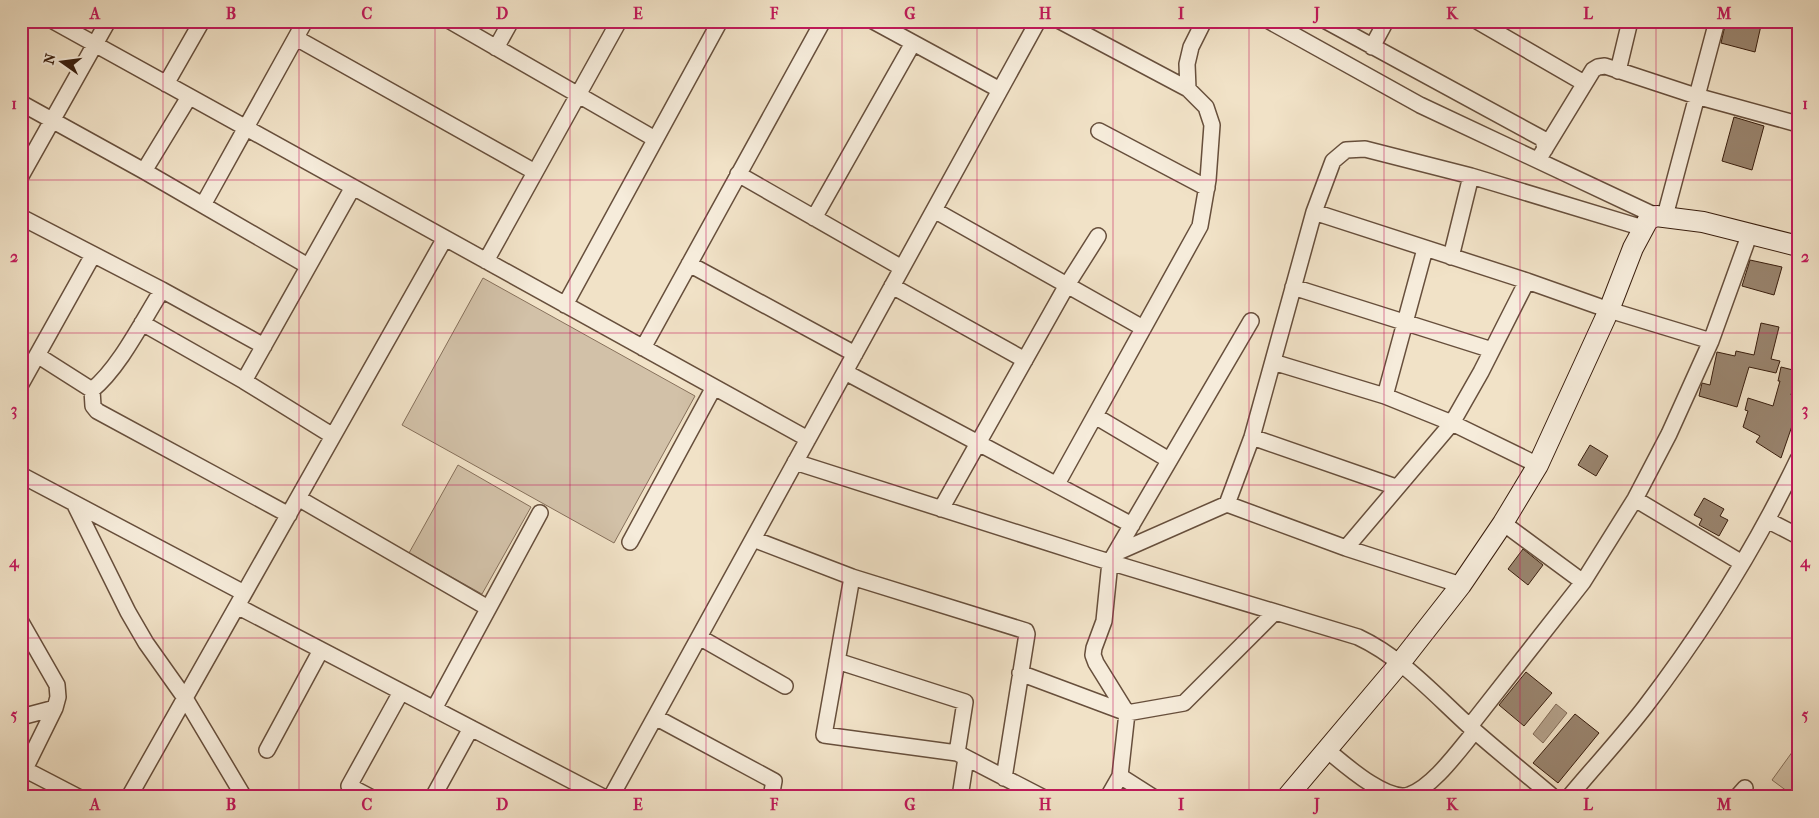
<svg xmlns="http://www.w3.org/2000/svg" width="1819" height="818" viewBox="0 0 1819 818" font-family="'IM FELL French Canon',serif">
	<rect width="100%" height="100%" fill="#f1e2c7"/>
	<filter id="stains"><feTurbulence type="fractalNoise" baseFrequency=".004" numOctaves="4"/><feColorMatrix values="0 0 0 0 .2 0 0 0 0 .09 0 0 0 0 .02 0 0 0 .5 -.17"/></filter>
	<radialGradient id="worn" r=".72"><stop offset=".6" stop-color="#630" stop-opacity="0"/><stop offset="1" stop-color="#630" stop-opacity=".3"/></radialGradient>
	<!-- green -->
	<path fill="#d2c1a8" stroke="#86705b" d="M 483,278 L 695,396 L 614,543 L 402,425 Z
		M 458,465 L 531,507 L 482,594 L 409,553 Z
		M 1798,744 L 1798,797 L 1795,797 L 1772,780 Z"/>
	<!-- water -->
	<path fill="#b29f88" stroke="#826b57" d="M 1556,704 L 1567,713 L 1543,743 L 1533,734 Z"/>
	<!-- building -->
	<path fill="#99846e" stroke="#391e0e" d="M 1726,21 L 1762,21 L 1755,52 L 1721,43 Z
		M 1734,117 L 1764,126 L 1752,170 L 1722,161 Z
		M 1750,260 L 1782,267 L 1774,295 L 1742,286 Z
		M 1761,323 L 1779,327 L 1771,359 L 1780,361 L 1776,373 L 1749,367 L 1737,407 L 1699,396 L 1702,383 L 1710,385 L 1717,352 L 1735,356 L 1736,351 L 1754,355 Z
		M 1781,367 L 1797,371 L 1791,395 L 1798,396 L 1798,417 L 1796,424 L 1793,423 L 1781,458 L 1756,442 L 1760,436 L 1743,427 L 1748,411 L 1745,410 L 1748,398 L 1773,406 L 1780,381 L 1778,381 Z
		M 1590,445 L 1608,456 L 1596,476 L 1578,465 Z
		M 1704,498 L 1724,509 L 1720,516 L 1728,520 L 1719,536 L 1699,525 L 1702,519 L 1694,515 Z
		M 1523,549 L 1543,565 L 1528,585 L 1508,569 Z
		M 1526,672 L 1552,693 L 1524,726 L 1499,705 Z
		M 1575,714 L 1599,733 L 1558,783 L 1533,763 Z"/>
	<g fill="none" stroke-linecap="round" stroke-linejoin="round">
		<defs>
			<path id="street" d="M 53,21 L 808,439
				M 450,21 L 655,139
				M 873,21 L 1000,90
				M 1269,21 L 1420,105 L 1656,216
				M 1326,21 L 1543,139 L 1545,149
				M 1477,21 L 1584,83
				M 296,38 L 535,172
				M 1372,47 L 1386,21
				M 496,48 L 511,21
				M 1618,71 L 1630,21
				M 166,84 L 202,21
				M 1188,89 L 1187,64 L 1191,47 L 1204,21
				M 21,103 L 144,171 L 308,266
				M 1099,131 L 1207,188
				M 1538,160 L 1593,70 L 1598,67 L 1605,66 L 1696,96 L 1798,124
				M 144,171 L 189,97
				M 738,174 L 902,268
				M 21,176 L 108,21
				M 203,205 L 305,21
				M 934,210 L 1143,328
				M 1314,212 L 1527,281 L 1609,310 L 1711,341
				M 1665,216 L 1717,21
				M 21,217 L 162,290 L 264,346
				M 814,218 L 913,43
				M 1451,257 L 1471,176
				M 486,261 L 619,21
				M 689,264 L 855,354
				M 892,286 L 1025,360
				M 1293,287 L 1492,350
				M 162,290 C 143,320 120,367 92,390 L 93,406 L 97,411 L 289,515
				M 565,305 L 720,21
				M 142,323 L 244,381 L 333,436
				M 643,348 L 823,21
				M 37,355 L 92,390
				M 1273,362 L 1385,396 L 1452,423 L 1538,465
				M 845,372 L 1132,525
				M 244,381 L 353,187
				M 21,384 L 93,255
				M 1385,396 L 1425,249
				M 1095,416 L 1169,460
				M 1252,437 L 1396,487
				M 795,462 L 1093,557 L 1358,637 C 1401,657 1434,694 1468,725 C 1496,750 1525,773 1553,797
				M 21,475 L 244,593
				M 1057,484 L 1200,226 L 1208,180 L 1212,125 L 1206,107 L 1188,89 L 1060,21
				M 298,498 L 488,608
				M 1635,499 L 1742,563
				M 74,503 L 128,612 L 146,643 L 185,698 L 244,797
				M 1227,504 L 1252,437 L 1314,212 L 1333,161 L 1346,150 L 1365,149 L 1471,176 L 1643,228
				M 941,509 L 1067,285 L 1098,236
				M 1767,520 L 1798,536
				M 1503,523 L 1583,582
				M 753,539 L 852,577 L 1026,631 L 1027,634 L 1004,778
				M 630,542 L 714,387
				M 1346,548 L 1452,423 L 1481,372 L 1527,281
				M 1116,553 L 1227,504 L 1346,548 L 1461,585
				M 852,577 L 824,735 L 957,753 L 1042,797
				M 237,606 L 603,797
				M 21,622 L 57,685 L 58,697 L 55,708 L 21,777
				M 699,637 L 785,686
				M 837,661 L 965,702 L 957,753
				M 1020,673 L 1127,713 L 1184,703 L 1275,612
				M 434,709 L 540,513
				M 21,717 L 55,708
				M 655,717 L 774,781 L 771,797
				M 1470,726 L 1583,582 L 1635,499 L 1669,434 L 1711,341 L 1750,233
				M 267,750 L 321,650
				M 1327,750 C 1344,764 1386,802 1409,795 C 1433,787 1459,750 1475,731
				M 26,770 L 78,797
				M 1120,776 L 1153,797
				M 129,797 L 445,238
				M 370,797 L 349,786 L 401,692
				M 433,797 L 471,728
				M 611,797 L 1038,21
				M 960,797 L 966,758
				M 1108,797 L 1120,776 L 1127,713 L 1096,663 L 1093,655 L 1094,648 L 1104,621 L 1110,562 L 1251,321
				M 1569,797 C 1594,767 1621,738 1645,707 C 1703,631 1757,545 1798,459
				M 1737,797 L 1745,788"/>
			<path id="secondary" d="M 1287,797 L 1400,663 L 1461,585 L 1503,523 L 1538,465 L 1609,310 L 1633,248 L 1648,220 L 1656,216 L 1703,222 L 1798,246"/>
		</defs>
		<!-- street casing -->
		<use href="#street" stroke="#674f3c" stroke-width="18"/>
		<!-- secondary casing -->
		<use href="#secondary" stroke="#391e0e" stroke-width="22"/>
		<!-- street -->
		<use href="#street" stroke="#f6ecdb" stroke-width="15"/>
		<!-- secondary -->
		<use href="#secondary" stroke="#f6ecdb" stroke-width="20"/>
	</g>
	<!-- grid -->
	<path fill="none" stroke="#c2185b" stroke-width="1" stroke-opacity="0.55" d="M 163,21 L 163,797M 299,21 L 299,797M 435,21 L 435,797M 570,21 L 570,797M 706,21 L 706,797M 842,21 L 842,797M 977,21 L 977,797M 1113,21 L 1113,797M 1249,21 L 1249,797M 1384,21 L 1384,797M 1520,21 L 1520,797M 1656,21 L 1656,797M 21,180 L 1798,180M 21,333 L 1798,333M 21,485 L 1798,485M 21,638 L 1798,638"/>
	<!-- margin -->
	<rect width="1819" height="818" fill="none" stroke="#f1e2c7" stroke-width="55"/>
	<!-- north arrow -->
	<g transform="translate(62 62) rotate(284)" stroke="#f6ecdb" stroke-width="4" paint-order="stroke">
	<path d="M0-4L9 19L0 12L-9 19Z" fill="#391e0e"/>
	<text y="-8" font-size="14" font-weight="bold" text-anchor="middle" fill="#391e0e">N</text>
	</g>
	<rect x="28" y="28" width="1764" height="762" fill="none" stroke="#c2185b" stroke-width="2"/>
	<g font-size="16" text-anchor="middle" font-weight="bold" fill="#c2185b">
		<text x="95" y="19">A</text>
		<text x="231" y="19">B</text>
		<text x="367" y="19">C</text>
		<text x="502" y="19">D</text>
		<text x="638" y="19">E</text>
		<text x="774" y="19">F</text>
		<text x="910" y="19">G</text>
		<text x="1045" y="19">H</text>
		<text x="1181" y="19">I</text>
		<text x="1317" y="19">J</text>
		<text x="1452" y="19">K</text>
		<text x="1588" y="19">L</text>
		<text x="1724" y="19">M</text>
		<text x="14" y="109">1</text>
		<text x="1805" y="109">1</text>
		<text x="14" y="262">2</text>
		<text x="1805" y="262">2</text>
		<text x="14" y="415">3</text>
		<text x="1805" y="415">3</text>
		<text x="14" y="567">4</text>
		<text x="1805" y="567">4</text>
		<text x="14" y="720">5</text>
		<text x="1805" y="720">5</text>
		<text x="95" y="810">A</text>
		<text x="231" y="810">B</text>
		<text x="367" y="810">C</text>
		<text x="502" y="810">D</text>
		<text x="638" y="810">E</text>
		<text x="774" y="810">F</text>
		<text x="910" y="810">G</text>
		<text x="1045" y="810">H</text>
		<text x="1181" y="810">I</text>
		<text x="1317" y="810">J</text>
		<text x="1452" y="810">K</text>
		<text x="1588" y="810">L</text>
		<text x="1724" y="810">M</text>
	</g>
	<rect width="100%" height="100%" filter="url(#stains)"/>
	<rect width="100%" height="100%" fill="url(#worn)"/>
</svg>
